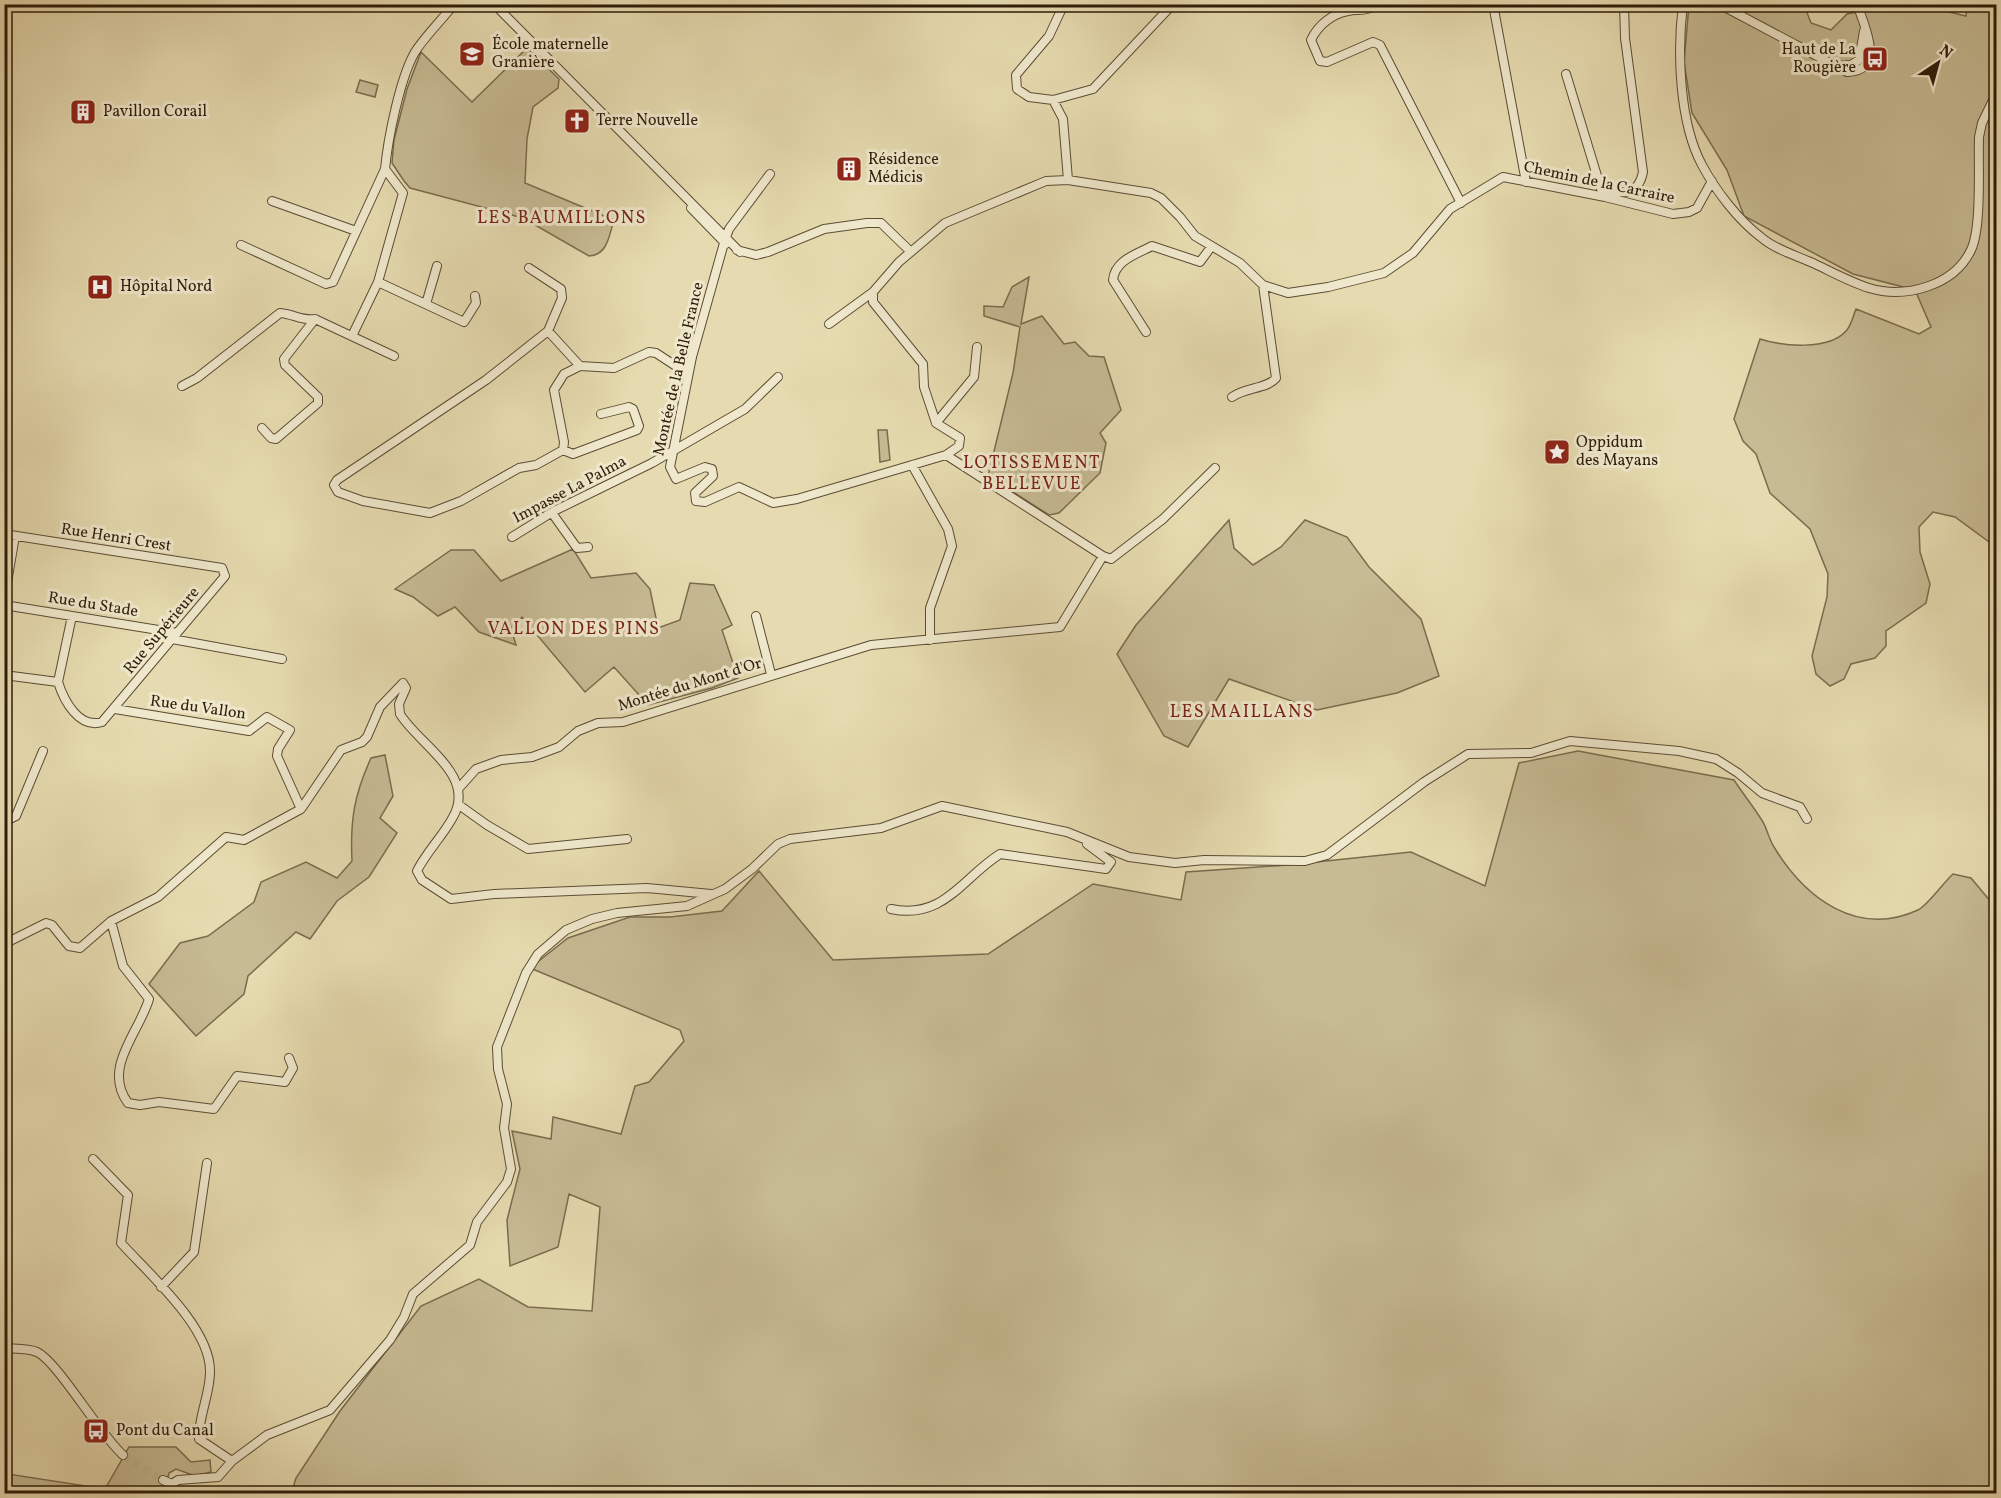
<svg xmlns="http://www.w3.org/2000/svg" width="2001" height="1498" viewBox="0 0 2001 1498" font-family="Vollkorn,serif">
	<rect width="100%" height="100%" fill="#e6dbb0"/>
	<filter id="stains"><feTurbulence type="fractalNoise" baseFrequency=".00333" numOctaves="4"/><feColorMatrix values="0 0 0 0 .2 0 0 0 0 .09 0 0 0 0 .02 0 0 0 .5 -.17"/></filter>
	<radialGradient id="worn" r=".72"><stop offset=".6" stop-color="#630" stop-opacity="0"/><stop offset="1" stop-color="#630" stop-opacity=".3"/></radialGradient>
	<!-- green -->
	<path fill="#c7bb94" stroke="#7a6c4e" stroke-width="1.5" d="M 1689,5 L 1804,5 L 1811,23 L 1831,30 L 1847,14 L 1890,5 L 1920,5 L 1966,16 L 1967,5 L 1996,5 L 1996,391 L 1991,396 L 1996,412 L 1996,547 L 1955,517 L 1933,512 L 1919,527 L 1920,552 L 1930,584 L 1926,603 L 1886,631 L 1886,646 L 1875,658 L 1851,664 L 1844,679 L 1830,686 L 1816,674 L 1812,656 L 1827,597 L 1828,574 L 1810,529 L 1770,493 L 1756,454 L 1743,441 L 1734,419 L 1760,339 C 1782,346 1828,351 1846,331 C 1851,326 1853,316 1856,309 L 1919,334 L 1931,327 L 1915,290 L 1853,274 L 1744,216 L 1727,170 L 1692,113 L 1684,62 Z
		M 527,48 L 559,79 L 558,88 L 533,107 L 527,139 L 525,183 L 614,220 C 609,235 608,255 589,256 L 523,218 L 410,188 L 404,181 L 392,163 L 394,140 L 407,89 L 421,52 L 472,102 Z
		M 360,80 L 378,85 L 375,97 L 356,92 Z
		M 1029,277 L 1021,324 L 1042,316 L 1064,344 L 1075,342 L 1089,356 L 1104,357 L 1121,410 L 1100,433 L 1106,443 L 1100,473 L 1059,513 L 1049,515 L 988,476 L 1013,373 L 1020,327 L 984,316 L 984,306 L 1003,307 L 1012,287 Z
		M 878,430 L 887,430 L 890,460 L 880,462 Z
		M 1229,520 L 1234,548 L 1253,565 L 1281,547 L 1305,520 L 1347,537 L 1369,567 L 1421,619 L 1439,676 L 1397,693 L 1317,710 L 1229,679 L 1188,747 L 1164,736 L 1117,654 L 1136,625 Z
		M 573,549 L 591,578 L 636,573 L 650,589 L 658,628 L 680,620 L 690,583 L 714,585 L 732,625 L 722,630 L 738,678 L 712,688 L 648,705 L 614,667 L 585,692 L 522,617 L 511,628 L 516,645 L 479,632 L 455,607 L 438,616 L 413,597 L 395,589 L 451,550 L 474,550 L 501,581 Z
		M 1578,751 L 1734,780 C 1743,794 1754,807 1763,822 C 1767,829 1769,839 1774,847 C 1805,898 1857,938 1918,910 C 1927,906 1944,882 1953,874 L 1971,878 L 1996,908 L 1996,1493 L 291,1494 L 296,1478 L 340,1411 L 421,1306 L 479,1279 L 528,1307 L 592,1311 L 600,1207 L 569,1194 L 558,1247 L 510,1266 L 507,1220 L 520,1169 L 512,1131 L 551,1139 L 553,1117 L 621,1134 L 635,1086 L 649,1082 L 684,1041 L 680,1030 L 530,968 L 568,938 L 630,917 L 670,917 L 722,911 L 759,871 L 833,960 L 988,954 L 1093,884 L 1181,900 L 1186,872 L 1288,865 L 1411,852 L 1485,886 L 1519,763 Z
		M 385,755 L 393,796 L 380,818 L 397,833 L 369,877 L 337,901 L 310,939 L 296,932 L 248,976 L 244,994 L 196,1036 L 149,984 L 180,943 L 208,936 L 254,902 L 261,882 L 306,862 L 337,878 L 352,861 C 350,821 354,795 371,758 Z
		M 129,1447 L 176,1447 L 191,1462 L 210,1460 L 211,1472 L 195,1476 L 176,1469 L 169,1473 L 164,1493 L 5,1493 L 8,1474 L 105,1489 Z"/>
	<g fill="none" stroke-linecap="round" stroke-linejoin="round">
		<!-- street-tunnel -->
		<path stroke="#c1b58f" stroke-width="8" stroke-dasharray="8 4" stroke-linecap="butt" d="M 123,1455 L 163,1480"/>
		<defs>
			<path id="street" d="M 494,4 L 740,252
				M 1064,4 L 1049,36 L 1016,75 L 1017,89 L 1029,97 L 1053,100 L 1093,89 L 1173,4
				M 1376,4 C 1367,12 1359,9 1348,11 C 1332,14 1318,25 1311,40 L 1320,61 L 1327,62 L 1373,42 L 1380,45 L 1461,203
				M 1493,4 L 1526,182
				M 1683,4 C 1677,51 1679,122 1702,165 C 1716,191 1738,220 1762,238 C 1776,250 1798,256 1815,264 C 1832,272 1850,282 1869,288 C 1905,299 1954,286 1971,250 C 1982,227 1978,165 1979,137 L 1982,123 L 1996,94
				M 1719,4 L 1847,72 C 1887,71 1864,25 1857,4
				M 1836,66 L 1851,65 L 1859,60 L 1864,31
				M 1566,74 L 1601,189 C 1621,194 1638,197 1643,172 L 1625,38 L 1624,4
				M 1053,100 L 1063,119 L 1068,180
				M 770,174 L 729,229 L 724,243 L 692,357 L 670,467 L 676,479 L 705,467 L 712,469 L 713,476 L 695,493 L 696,501 L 705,502 L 739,487 L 773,503 L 797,499 L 946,455 L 959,446 L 960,438 L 936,423 L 924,387 L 923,364 L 873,302 L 873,292
				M 272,201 L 356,231
				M 691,208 L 726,244
				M 241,245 L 326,284 L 333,282 L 385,169
				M 737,250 L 756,255 L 768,252 L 824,229 L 867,223 L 881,223 L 911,252
				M 529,268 L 561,289 L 562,298 L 548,331 L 486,380 L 337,480 L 334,485 L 338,492 L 363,501 L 430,513 L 461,501 L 519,468 L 536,465 L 563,450 L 564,442 L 554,390 L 564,374 L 580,366
				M 378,282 L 464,322 L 476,303 L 475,296
				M 426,304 L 437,266
				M 829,324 L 873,292 L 899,262 L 945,223 L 1046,181 L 1068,180 L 1151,193 L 1161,198 L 1180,217 L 1195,236 L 1240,263 L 1263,285 L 1288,293 L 1328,287 L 1384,273 L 1413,253 L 1450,209 L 1503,177 L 1605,197 L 1673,214 L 1689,212 L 1697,208 L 1712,181
				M 548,331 L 580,366 L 614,368 L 649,352 L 656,353 L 688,374
				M 1146,332 L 1113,280 C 1115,260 1137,254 1152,246 L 1200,262 L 1211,247
				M 352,336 L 378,282 L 403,193 L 385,169 C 388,138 400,78 415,52 C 426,35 442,20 454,4
				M 182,386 L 197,378 L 280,313 C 293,314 302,321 315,319 L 394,356
				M 1232,397 C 1246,387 1267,389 1276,378 L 1263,285
				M 936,423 L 974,377 L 977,347
				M 262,428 L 271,438 L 276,439 L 318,403 L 318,397 L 285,365 L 284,359 L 315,319
				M 563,450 L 573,454 L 637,430 L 639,426 L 633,409 L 629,407 L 601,414
				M 946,455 L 1103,556 L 1111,559 L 1163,519 L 1215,468
				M 912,465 L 948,529 L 952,546 L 930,608 L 930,640
				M 552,513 L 577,548 L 588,547
				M 4,534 L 222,568 L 225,576 L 102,722 C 79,729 64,701 58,682 L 4,675
				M 512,537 L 554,511 L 652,463 L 745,409 L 778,377
				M 4,600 L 15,536
				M 4,605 L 177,633
				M 756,616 L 771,674
				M 172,639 L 282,659
				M 58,682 L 72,616
				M 115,709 L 249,731 L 267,717 L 290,730 L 278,749 L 277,756 L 301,809
				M 459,788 L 476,769 L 501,760 L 532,757 L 559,747 L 578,731 L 598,723 L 623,722 L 871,645 L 1060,627 L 1103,556
				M 459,805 L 487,825 L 528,849 L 627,839
				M 4,822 L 16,816 L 43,751
				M 891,909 C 944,920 962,878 1000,854 L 1106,869 L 1111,862 L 1087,844
				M 111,921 L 123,966 L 149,999 C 139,1033 102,1068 128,1103 L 140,1105 L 159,1102 L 214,1109 L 237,1076 L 285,1082 L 293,1068 L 289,1058
				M 4,944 L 46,923 L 52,925 L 69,946 L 80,948 L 111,921 L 158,897 L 226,837 L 244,840 L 301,809 L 341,750 L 362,742 L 367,737 L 380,707 L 403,683 L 406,688 L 399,704 L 400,714 C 419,745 477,775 453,817 C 443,836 427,851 417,871 L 422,880 L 451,899 L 494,894 L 647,888 L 711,894
				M 93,1159 L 128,1195 L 121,1243 C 149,1274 211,1328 210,1372 C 210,1395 198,1417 199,1439 L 232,1461
				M 161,1287 L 194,1252 L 207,1163
				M 4,1348 C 15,1349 27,1348 37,1352 C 58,1362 99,1434 123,1455
				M 163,1480 L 172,1484
				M 172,1484 L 178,1480 L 218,1477 L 232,1461 L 267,1435 L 330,1410 L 390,1340 L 404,1317 L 413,1294 L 470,1245 L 477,1222 L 507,1182 L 511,1169 L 504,1128 L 507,1104 L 498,1069 L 497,1047 L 526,973 L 538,954 L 566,930 L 592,919 L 617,913 L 687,906 L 725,889 L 752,869 L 778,844 L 790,839 L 881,828 L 942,806 L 1067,832 L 1129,857 L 1175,863 L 1204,860 L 1305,861 L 1327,855 L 1424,782 L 1468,754 L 1531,753 L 1570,741 L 1679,751 L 1716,759 L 1738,773 L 1762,793 L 1800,807 L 1807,819
				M 172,1484 L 172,1494"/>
		</defs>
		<!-- street casing -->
		<use href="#street" stroke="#5c4c33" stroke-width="10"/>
		<!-- street -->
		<use href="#street" stroke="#efe8cc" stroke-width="8"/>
	</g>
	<!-- icons -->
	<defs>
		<symbol id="school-square" viewBox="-11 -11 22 22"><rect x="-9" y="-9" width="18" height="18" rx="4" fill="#8f2418" stroke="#efe8cc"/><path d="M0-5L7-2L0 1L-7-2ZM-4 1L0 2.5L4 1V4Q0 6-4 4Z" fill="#fff"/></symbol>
		<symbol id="bus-square" viewBox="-11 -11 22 22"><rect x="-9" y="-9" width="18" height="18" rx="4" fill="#8f2418" stroke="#efe8cc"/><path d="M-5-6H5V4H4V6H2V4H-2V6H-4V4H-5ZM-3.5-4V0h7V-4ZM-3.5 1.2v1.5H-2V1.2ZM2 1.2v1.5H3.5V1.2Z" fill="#fff"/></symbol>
		<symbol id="building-square" viewBox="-11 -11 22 22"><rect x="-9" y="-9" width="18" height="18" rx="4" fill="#8f2418" stroke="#efe8cc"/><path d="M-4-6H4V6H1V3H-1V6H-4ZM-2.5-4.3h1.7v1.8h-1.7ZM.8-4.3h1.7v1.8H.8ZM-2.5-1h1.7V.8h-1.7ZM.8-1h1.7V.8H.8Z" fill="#fff"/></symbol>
		<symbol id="church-square" viewBox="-11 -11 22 22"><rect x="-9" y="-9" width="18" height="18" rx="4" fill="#8f2418" stroke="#efe8cc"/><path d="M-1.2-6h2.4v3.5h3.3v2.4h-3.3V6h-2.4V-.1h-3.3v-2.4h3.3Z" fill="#fff"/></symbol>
		<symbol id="hospital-square" viewBox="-11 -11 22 22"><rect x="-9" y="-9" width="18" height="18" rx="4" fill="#8f2418" stroke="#efe8cc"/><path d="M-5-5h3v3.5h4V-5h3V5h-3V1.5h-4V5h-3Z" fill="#fff"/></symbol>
		<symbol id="sight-square" viewBox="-11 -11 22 22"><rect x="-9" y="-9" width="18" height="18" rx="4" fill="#8f2418" stroke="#efe8cc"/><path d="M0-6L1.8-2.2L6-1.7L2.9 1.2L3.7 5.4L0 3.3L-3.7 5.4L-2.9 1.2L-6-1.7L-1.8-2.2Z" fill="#fff"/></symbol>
	</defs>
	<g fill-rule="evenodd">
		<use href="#school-square" x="457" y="39" width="30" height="30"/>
		<use href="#bus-square" x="1860" y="44" width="30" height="30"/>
		<use href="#building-square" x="68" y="97" width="30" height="30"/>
		<use href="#church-square" x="562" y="106" width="30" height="30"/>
		<use href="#building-square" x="834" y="154" width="30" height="30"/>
		<use href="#hospital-square" x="85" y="272" width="30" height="30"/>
		<use href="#sight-square" x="1542" y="437" width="30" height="30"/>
		<use href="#bus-square" x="81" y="1416" width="30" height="30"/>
	</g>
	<g text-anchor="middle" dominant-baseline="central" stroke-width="6" stroke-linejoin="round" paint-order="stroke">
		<!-- poi labels -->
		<g font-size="16" fill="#2e1c09" stroke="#efe8cc" text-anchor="start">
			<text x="492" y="45">École maternelle<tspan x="492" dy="18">Granière</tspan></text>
			<text x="1856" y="50" text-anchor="end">Haut de La<tspan x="1856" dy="18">Rougière</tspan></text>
			<text x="103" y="112">Pavillon Corail</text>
			<text x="596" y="121">Terre Nouvelle</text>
			<text x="868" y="160">Résidence<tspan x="868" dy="18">Médicis</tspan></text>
			<text x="120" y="287">Hôpital Nord</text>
			<text x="1576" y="443">Oppidum<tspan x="1576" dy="18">des Mayans</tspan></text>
			<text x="116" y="1431">Pont du Canal</text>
		</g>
		<!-- street labels -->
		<g font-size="16" fill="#2e1c09" stroke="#efe8cc">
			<text transform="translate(1599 183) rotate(12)">Chemin de la Carraire</text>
			<text transform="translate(679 369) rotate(-77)">Montée de la Belle France</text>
			<text transform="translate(570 490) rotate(-28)">Impasse La Palma</text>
			<text transform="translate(116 538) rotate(9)">Rue Henri Crest</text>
			<text transform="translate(93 605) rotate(9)">Rue du Stade</text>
			<text transform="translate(162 631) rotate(-50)">Rue Supérieure</text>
			<text transform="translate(690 685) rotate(-17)">Montée du Mont d'Or</text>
			<text transform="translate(198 708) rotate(8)">Rue du Vallon</text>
		</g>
		<!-- neighbourhood labels -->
		<g font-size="18" letter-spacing="1.5" fill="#7a1f14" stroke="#efe8cc">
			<text x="562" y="218">LES BAUMILLONS</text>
			<text x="1032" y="463">LOTISSEMENT<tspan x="1032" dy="21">BELLEVUE</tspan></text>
			<text x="574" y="629">VALLON DES PINS</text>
			<text x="1242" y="712">LES MAILLANS</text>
		</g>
	</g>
	<!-- margin -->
	<rect width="2001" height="1498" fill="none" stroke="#e6dbb0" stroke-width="24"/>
	<rect x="6" y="6" width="1989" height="1486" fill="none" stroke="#2e1c09" stroke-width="3"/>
	<rect x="12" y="12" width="1977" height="1474" fill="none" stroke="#2e1c09" stroke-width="1.5"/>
	<!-- north arrow -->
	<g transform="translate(1938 63) rotate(36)" stroke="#efe8cc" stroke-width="4.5" paint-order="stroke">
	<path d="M0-4.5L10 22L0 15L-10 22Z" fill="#2e1c09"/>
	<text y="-9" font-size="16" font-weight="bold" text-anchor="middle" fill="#2e1c09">N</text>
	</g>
	<rect width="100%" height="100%" filter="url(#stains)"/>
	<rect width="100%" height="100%" fill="url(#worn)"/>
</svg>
